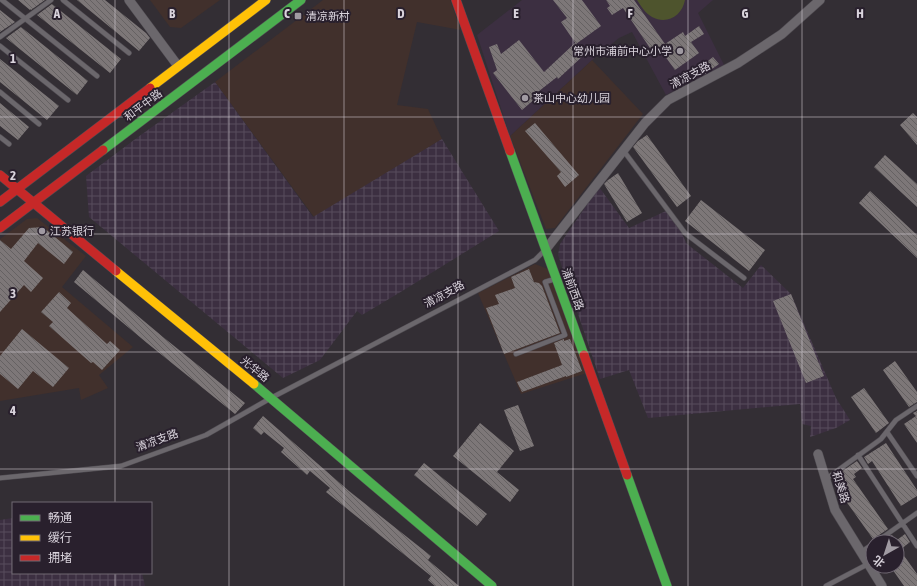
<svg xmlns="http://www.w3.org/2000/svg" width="917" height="586" viewBox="0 0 917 586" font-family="'Asap Condensed','Noto Sans SC',sans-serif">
	<defs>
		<pattern id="industrial-grid" width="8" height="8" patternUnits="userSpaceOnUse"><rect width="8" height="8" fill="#3c2f41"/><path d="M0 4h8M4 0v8" fill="none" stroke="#584c5c"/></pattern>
		<pattern id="building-back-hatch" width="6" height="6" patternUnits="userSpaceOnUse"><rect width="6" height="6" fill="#7d7778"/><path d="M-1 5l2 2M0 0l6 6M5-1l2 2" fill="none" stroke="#656162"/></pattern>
	</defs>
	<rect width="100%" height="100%" fill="#332e34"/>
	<!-- commercial -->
	<path fill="#41302c" d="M 150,0 L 220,0 L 181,28 L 170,27 Z
		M 323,0 L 450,0 L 461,30 L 417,22 L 397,105 L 428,109 L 442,139 L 314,217 L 215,82 Z
		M 592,60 L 643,114 L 555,228 L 546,229 L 510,136 Z
		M 37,218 L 86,256 L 62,287 L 133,347 L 99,375 L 108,388 L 81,400 L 79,388 L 0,401 L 0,239 L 27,219 Z
		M 535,264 L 548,269 L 587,373 L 521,394 L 478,293 Z"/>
	<!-- industrial -->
	<path fill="url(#industrial-grid)" d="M 215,82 L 313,217 L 442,139 L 499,231 L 399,293 L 362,315 L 357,311 L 320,360 L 283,378 L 89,217 L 86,176 L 138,137 Z
		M 599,187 L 629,228 L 666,211 L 678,226 L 687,244 L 743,288 L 761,265 L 791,294 L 836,398 L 850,420 L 836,428 L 810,437 L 811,426 L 802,424 L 800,404 L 648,418 L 629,370 L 600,379 L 558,255 L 560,244 Z
		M 13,518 L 13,573 L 142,573 L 145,586 L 0,586 L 0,520 Z"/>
	<!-- built -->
	<path fill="#3c2f41" d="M 522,0 L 713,0 L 698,13 L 724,65 L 666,95 L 632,32 L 619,38 L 592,60 L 510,136 L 477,35 Z"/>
	<!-- pitch -->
	<path fill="#4e542d" d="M 637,0 L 685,0 C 682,16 667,25 652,17 C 645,13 641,6 637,0 Z"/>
	<!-- building -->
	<path fill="url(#building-back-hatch)" d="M 18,0 L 45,0 L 31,10 L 30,9 L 30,10 Z
		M 77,0 L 105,0 L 146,33 L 150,38 L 139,51 Z
		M 553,0 L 582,0 L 601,26 L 576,44 L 561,22 L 567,18 Z
		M 606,0 L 634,0 L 665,44 L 683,32 L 685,36 L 699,26 L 704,34 L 691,42 L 699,53 L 675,70 L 662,52 L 656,57 L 623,8 L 612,15 L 607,8 L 610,6 Z
		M 52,4 L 121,59 L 110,73 L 37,15 Z
		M 0,10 L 15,22 L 0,32 Z
		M 21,27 L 88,81 L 77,95 L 6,38 Z
		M 519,40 L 544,72 L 575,43 L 585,54 L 558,79 L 557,77 L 534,95 L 536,98 L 522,110 L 493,73 L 497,70 L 489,47 L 497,44 L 501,54 Z
		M 713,57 L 719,64 L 705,74 L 700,67 Z
		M 0,59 L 59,106 L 47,120 L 0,82 Z
		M 0,103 L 29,127 L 18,140 L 0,126 Z
		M 913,113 L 917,117 L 917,145 L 900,125 Z
		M 535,123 L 579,175 L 565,187 L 557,176 L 561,172 L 525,131 Z
		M 647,135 L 691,196 L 677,207 L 633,147 L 638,141 Z
		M 885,155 L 917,184 L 917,207 L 874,167 Z
		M 618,173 L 642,213 L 627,222 L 604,184 L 608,180 Z
		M 870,191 L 917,235 L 917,258 L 859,203 Z
		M 701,200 L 765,250 L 749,271 L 685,221 Z
		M 43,227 L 73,252 L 64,264 L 38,243 L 24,261 L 43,278 L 31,292 L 24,285 L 0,312 L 0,240 L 11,249 L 29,228 Z
		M 529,269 L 534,282 L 539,283 L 542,286 L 560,333 L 504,354 L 486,308 L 499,304 L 495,295 L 515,288 L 511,277 Z
		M 83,270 L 163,337 L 245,403 L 236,413 L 235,414 L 147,343 L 74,282 Z
		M 59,292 L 71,303 L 67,308 L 107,344 L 110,341 L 120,350 L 102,370 L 93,362 L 91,363 L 49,326 L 53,322 L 41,312 Z
		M 791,294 L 824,376 L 806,383 L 773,301 Z
		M 22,329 L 69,368 L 53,387 L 33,371 L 18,389 L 0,374 L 0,356 Z
		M 564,339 L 564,341 L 570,339 L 582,371 L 566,377 L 566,376 L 522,392 L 517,382 L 562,365 L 554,343 Z
		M 895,361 L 917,392 L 917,402 L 909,407 L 883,370 Z
		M 864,388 L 889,423 L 876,433 L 851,397 Z
		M 518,405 L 534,446 L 520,451 L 504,410 Z
		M 917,411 L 917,443 L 904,424 L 916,416 L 913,413 Z
		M 263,416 L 349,491 L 431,556 L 428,560 L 459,586 L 435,586 L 428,580 L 431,576 L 326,492 L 330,488 L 310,471 L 307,475 L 281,452 L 284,448 L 264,432 L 261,435 L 253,428 Z
		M 480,423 L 514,451 L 497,472 L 519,490 L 510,502 L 453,456 Z
		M 886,443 L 917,490 L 917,496 L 901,506 L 872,461 L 868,464 L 864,457 Z
		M 857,461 L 862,468 L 854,474 L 856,477 L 853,479 L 888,529 L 873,539 L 838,490 L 842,487 L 837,480 L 843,475 L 841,472 Z
		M 424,463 L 487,514 L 477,526 L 414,475 Z
		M 905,534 L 910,542 L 900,550 L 917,574 L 917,586 L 904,586 L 890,566 L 897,566 L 897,542 L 882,542 L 892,535 L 897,542 L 897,540 Z"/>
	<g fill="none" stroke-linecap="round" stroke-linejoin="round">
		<defs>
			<path id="lane" d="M 2,0 L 97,76
				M 63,0 L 129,53
				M 0,37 L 51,0
				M 0,46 L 68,100
				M 0,92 L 39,124
				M 0,137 L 9,144
				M 623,150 L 685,233 L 744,278
				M 516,354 L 565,335 L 545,282 L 555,279
				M 887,432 L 917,476
				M 858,455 L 917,546
				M 0,478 L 121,466 L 206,435 L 271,398 L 535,260 L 545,250
				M 826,479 L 881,439 L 896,420 L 917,406
				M 876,542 L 917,513
				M 861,552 L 873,544
				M 826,586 L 868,564"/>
			<path id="street" d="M 129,0 L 178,66
				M 546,249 L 645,123 L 668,100 L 738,63 L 782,34 L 820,0
				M 818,454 L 835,510 L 882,586"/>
			<path id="fast" d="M 103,150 L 301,0
				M 510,151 L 584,355
				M 254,384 L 492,586
				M 627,475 L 667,586"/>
			<path id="slow" d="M 150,88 L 266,0
				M 116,271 L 254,384"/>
			<path id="jam" d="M 456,0 L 510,151
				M 0,175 L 116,271
				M 0,202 L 150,88
				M 0,228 L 103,150
				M 584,355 L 627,475"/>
		</defs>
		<!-- lane casing -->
		<use href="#lane" stroke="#504c52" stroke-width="5.5"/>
		<!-- street casing -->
		<use href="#street" stroke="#504c52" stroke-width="10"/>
		<!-- fast casing -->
		<use href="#fast" stroke="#504c52" stroke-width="10"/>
		<!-- slow casing -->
		<use href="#slow" stroke="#504c52" stroke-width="10"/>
		<!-- jam casing -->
		<use href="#jam" stroke="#504c52" stroke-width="10"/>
		<!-- lane -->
		<use href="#lane" stroke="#6b676c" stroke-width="4.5"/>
		<!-- street -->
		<use href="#street" stroke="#6b676c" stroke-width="9"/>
		<!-- fast -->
		<use href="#fast" stroke="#4caf50" stroke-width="9"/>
		<!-- slow -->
		<use href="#slow" stroke="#ffc107" stroke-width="9"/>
		<!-- jam -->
		<use href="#jam" stroke="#c62828" stroke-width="9"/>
	</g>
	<!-- grid -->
	<path fill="none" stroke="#dad4dd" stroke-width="1" stroke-opacity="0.55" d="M 115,0 L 115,503M 229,0 L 229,586M 344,0 L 344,586M 458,0 L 458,586M 573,0 L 573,586M 688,0 L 688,586M 802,0 L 802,586M 0,117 L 917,117M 0,234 L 917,234M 0,352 L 917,352M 0,469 L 917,469M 115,573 L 115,586"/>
	<!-- markers -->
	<g fill="#a09aa2" stroke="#29202d" stroke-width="1.5">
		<rect x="294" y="12" width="8" height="8" rx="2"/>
		<circle cx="680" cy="51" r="4"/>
		<circle cx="525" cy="98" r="4"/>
		<circle cx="42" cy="231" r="4"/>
	</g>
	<g text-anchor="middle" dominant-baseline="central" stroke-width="4" stroke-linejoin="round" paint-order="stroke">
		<!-- poi labels -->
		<g font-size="11" fill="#dad4dd" stroke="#29202d" text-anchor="start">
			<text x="306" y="16">清凉新村</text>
			<text x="672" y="51" text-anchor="end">常州市浦前中心小学</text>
			<text x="533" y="98">茶山中心幼儿园</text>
			<text x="50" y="231">江苏银行</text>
		</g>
		<!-- street labels -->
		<g font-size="11" fill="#dad4dd" stroke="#29202d">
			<text transform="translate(690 75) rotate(-28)">清凉支路</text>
			<text transform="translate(143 105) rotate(-37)">和平中路</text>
			<text transform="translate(573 289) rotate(70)">浦前西路</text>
			<text transform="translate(444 294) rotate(-28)">清凉支路</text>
			<text transform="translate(255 369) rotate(39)">光华路</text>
			<text transform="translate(157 440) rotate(-20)">清凉支路</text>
			<text transform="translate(841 487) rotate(73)">和美路</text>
		</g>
	</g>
	<g font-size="13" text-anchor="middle" font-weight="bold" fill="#dad4dd" stroke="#29202d" stroke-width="4" stroke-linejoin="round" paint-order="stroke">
		<text x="57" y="18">A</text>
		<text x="172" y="18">B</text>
		<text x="287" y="18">C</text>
		<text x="401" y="18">D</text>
		<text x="516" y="18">E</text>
		<text x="630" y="18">F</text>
		<text x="745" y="18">G</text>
		<text x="860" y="18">H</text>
		<text x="13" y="63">1</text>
		<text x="13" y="180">2</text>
		<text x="13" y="298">3</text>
		<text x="13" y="415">4</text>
	</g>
	<!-- legend -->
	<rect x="12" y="502" width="140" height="72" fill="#29202d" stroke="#706873"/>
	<rect x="20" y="515" width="20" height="6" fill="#4caf50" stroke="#706873"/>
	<text x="48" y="522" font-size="12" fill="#dad4dd">畅通</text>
	<rect x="20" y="535" width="20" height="6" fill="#ffc107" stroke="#706873"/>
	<text x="48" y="542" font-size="12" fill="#dad4dd">缓行</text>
	<rect x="20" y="555" width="20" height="6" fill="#c62828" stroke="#706873"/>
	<text x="48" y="562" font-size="12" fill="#dad4dd">拥堵</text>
	<!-- north arrow -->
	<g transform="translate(885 554) rotate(219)"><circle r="19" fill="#29202d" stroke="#706873"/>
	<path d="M0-3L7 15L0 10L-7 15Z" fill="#a09aa2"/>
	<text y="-6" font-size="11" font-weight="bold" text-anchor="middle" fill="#dad4dd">北</text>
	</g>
</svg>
